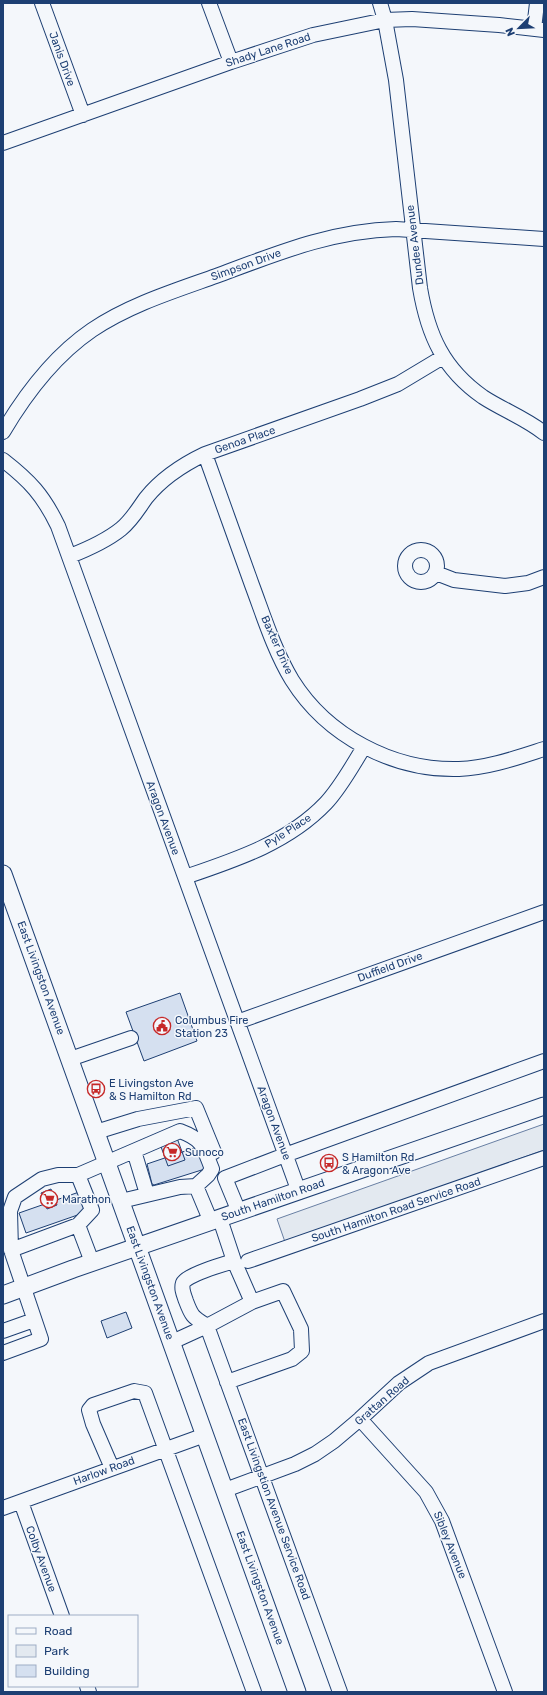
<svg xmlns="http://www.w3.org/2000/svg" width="547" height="1695" viewBox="0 0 547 1695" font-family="Rubik,sans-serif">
	<rect width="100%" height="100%" fill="#f4f7fb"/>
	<!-- green -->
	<path fill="#e3e9f0" stroke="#687fa3" d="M 544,1124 L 544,1150 L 285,1242 L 277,1219 Z"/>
	<!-- building -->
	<path fill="#d5e0f0" stroke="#1d3f73" d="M 180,993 L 197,1041 L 144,1061 L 126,1012 Z
		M 177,1138 L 185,1160 L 168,1166 L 160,1144 Z
		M 200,1146 L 208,1168 L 154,1185 L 152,1184 L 147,1164 Z
		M 51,1189 L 57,1205 L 47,1209 L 41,1193 Z
		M 82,1191 L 89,1211 L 26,1233 L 19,1213 Z
		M 126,1312 L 132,1328 L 107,1338 L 101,1321 Z"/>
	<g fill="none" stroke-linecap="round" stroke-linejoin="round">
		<defs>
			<path id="minor" d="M 42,3 L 83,115
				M 209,3 L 231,62
				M 380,3 L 385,20 L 396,80 L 420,288 C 428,335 443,369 483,397 C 503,410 525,418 544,433
				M 534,29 L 537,3
				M 3,143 L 231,62 L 313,35 L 385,20 L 412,19 L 499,25 L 544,30
				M 3,432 C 26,393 54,356 92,330 C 129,305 174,291 216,276 C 278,253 330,231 396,229 L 544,239
				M 205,454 C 221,498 236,541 252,585 C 264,617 274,650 292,680 C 327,736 393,771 459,769 C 488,768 516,758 544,749
				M 3,460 C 30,481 43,495 58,526 L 299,1192
				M405 566a16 16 0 1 1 32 0a16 16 0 1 1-32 0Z
				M 70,556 C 88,549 106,541 121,529 C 132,520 138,509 146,498 C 162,478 182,465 205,454 L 360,399 L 398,384 L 443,357
				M 436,573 L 454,580 L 505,586 L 528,583 L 544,577
				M 185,877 C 235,860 288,843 326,803 C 341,787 352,766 364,747
				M 237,1022 L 544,912
				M 70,1059 L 131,1038
				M 96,1132 L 138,1119 L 196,1108 L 214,1152
				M 134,1151 L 147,1194
				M 121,1201 L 180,1187 L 196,1186 L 211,1222
				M 239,1212 L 225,1178 L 285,1155 L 544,1061
				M 78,1225 L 92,1210 L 78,1175 L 180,1131 C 204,1140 203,1147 212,1169 L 208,1175 L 196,1186
				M 11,1250 L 10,1211 L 15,1197 L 42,1179 L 58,1175 L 78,1175
				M 248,1261 L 544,1158
				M 207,1326 L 340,1692
				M 207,1326 C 193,1317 192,1317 186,1301 C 184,1295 181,1289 183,1283 C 186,1275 224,1264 234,1261
				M 3,1331 L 34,1320
				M 172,1342 L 207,1326 L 252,1302 L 234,1261 L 220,1219
				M 3,1353 L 41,1339 L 11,1250 L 78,1225 L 92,1262
				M 227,1382 L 292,1359 L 302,1351 L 301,1329 L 283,1291 L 252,1302
				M 360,1419 L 426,1492 L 442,1521 L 505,1692
				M 112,1468 L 93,1424 L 89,1410 L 93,1405 L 134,1391 L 145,1393 L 254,1692
				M 225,1490 L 295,1464 L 315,1454 L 334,1441 L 360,1419 L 399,1383 L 429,1363 L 544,1321
				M 21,1502 L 62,1616
				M 3,1508 L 205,1435
				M 87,1686 L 89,1692"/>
			<path id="major" d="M 3,874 L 297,1692
				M 3,1295 L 73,1269 L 544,1106"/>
		</defs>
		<!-- minor casing -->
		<use href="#minor" stroke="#1d3f73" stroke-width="16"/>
		<!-- major casing -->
		<use href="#major" stroke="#1d3f73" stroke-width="19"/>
		<!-- minor -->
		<use href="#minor" stroke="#f4f7fb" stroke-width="14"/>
		<!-- major -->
		<use href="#major" stroke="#f4f7fb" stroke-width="17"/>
	</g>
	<!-- icons -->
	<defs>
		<symbol id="civic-ring" viewBox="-11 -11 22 22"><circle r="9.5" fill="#f4f7fb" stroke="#c62828" stroke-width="1.5"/><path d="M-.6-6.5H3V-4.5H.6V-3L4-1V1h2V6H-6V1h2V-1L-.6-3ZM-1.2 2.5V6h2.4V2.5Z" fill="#c62828"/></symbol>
		<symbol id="bus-ring" viewBox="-11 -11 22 22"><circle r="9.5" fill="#f4f7fb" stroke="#c62828" stroke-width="1.5"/><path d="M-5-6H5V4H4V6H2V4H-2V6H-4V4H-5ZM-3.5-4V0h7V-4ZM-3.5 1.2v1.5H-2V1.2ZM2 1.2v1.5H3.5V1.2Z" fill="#c62828"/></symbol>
		<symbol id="supermarket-ring" viewBox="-11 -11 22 22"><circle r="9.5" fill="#f4f7fb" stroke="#c62828" stroke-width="1.5"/><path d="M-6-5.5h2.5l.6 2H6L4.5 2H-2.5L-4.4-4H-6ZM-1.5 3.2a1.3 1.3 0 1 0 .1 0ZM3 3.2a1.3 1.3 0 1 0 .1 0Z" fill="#c62828"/></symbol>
	</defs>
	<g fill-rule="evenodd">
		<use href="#civic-ring" x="152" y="1016" width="20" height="20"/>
		<use href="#bus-ring" x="86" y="1079" width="20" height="20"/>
		<use href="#supermarket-ring" x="162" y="1142" width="20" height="20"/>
		<use href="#bus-ring" x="319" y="1153" width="20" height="20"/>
		<use href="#supermarket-ring" x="39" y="1189" width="20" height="20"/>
	</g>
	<g text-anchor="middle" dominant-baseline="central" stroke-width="3" stroke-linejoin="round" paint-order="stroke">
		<!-- street labels -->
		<g font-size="11" fill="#1d3f73" stroke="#f4f7fb">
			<text transform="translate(268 50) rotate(-18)">Shady Lane Road</text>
			<text transform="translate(62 59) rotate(70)">Janis Drive</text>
			<text transform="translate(415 245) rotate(-97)">Dundee Avenue</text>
			<text transform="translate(246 265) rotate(-20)">Simpson Drive</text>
			<text transform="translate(245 440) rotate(-19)">Genoa Place</text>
			<text transform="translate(277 645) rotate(66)">Baxter Drive</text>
			<text transform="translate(163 818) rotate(70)">Aragon Avenue</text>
			<text transform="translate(288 831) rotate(-33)">Pyle Place</text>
			<text transform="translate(390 967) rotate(-20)">Duffield Drive</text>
			<text transform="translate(41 978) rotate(70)">East Livingston Avenue</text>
			<text transform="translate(274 1123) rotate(70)">Aragon Avenue</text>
			<text transform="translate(273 1200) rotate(-19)">South Hamilton Road</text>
			<text transform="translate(396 1210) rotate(-19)">South Hamilton Road Service Road</text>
			<text transform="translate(150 1283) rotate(70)">East Livingston Avenue</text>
			<text transform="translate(382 1401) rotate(-41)">Grattan Road</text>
			<text transform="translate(104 1471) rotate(-20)">Harlow Road</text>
			<text transform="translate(274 1509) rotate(70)">East Livingstion Avenue Service Road</text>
			<text transform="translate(450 1545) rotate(68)">Sibley Avenue</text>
			<text transform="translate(41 1559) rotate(70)">Colby Avenue</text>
			<text transform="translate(260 1588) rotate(70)">East Livingston Avenue</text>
		</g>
		<!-- poi labels -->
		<g font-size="11" fill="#1d3f73" stroke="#f4f7fb" text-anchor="start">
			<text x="175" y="1020">Columbus Fire<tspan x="175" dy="13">Station 23</tspan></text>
			<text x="109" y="1083">E Livingston Ave<tspan x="109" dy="13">&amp; S Hamilton Rd</tspan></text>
			<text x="185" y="1152">Sunoco</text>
			<text x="342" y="1157">S Hamilton Rd<tspan x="342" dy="13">&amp; Aragon Ave</tspan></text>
			<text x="62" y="1199">Marathon</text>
		</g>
	</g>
	<!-- border -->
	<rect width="547" height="1695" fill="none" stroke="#1d3f73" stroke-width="8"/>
	<!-- legend -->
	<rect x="8" y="1615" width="130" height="72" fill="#f4f7fb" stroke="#9eadc5"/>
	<rect x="16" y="1628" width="20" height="6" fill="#f4f7fb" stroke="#9eadc5"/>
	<text x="44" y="1635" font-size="12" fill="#1d3f73">Road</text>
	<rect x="16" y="1645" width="20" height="12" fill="#e3e9f0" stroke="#9eadc5"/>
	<text x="44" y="1655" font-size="12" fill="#1d3f73">Park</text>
	<rect x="16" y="1665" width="20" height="12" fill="#d5e0f0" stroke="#9eadc5"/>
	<text x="44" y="1675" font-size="12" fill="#1d3f73">Building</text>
	<!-- north arrow -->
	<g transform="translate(519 28) rotate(246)" stroke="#f4f7fb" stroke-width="3" paint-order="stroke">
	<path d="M0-3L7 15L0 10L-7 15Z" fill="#1d3f73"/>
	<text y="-6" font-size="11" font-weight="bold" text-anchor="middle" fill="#1d3f73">N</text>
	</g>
</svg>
